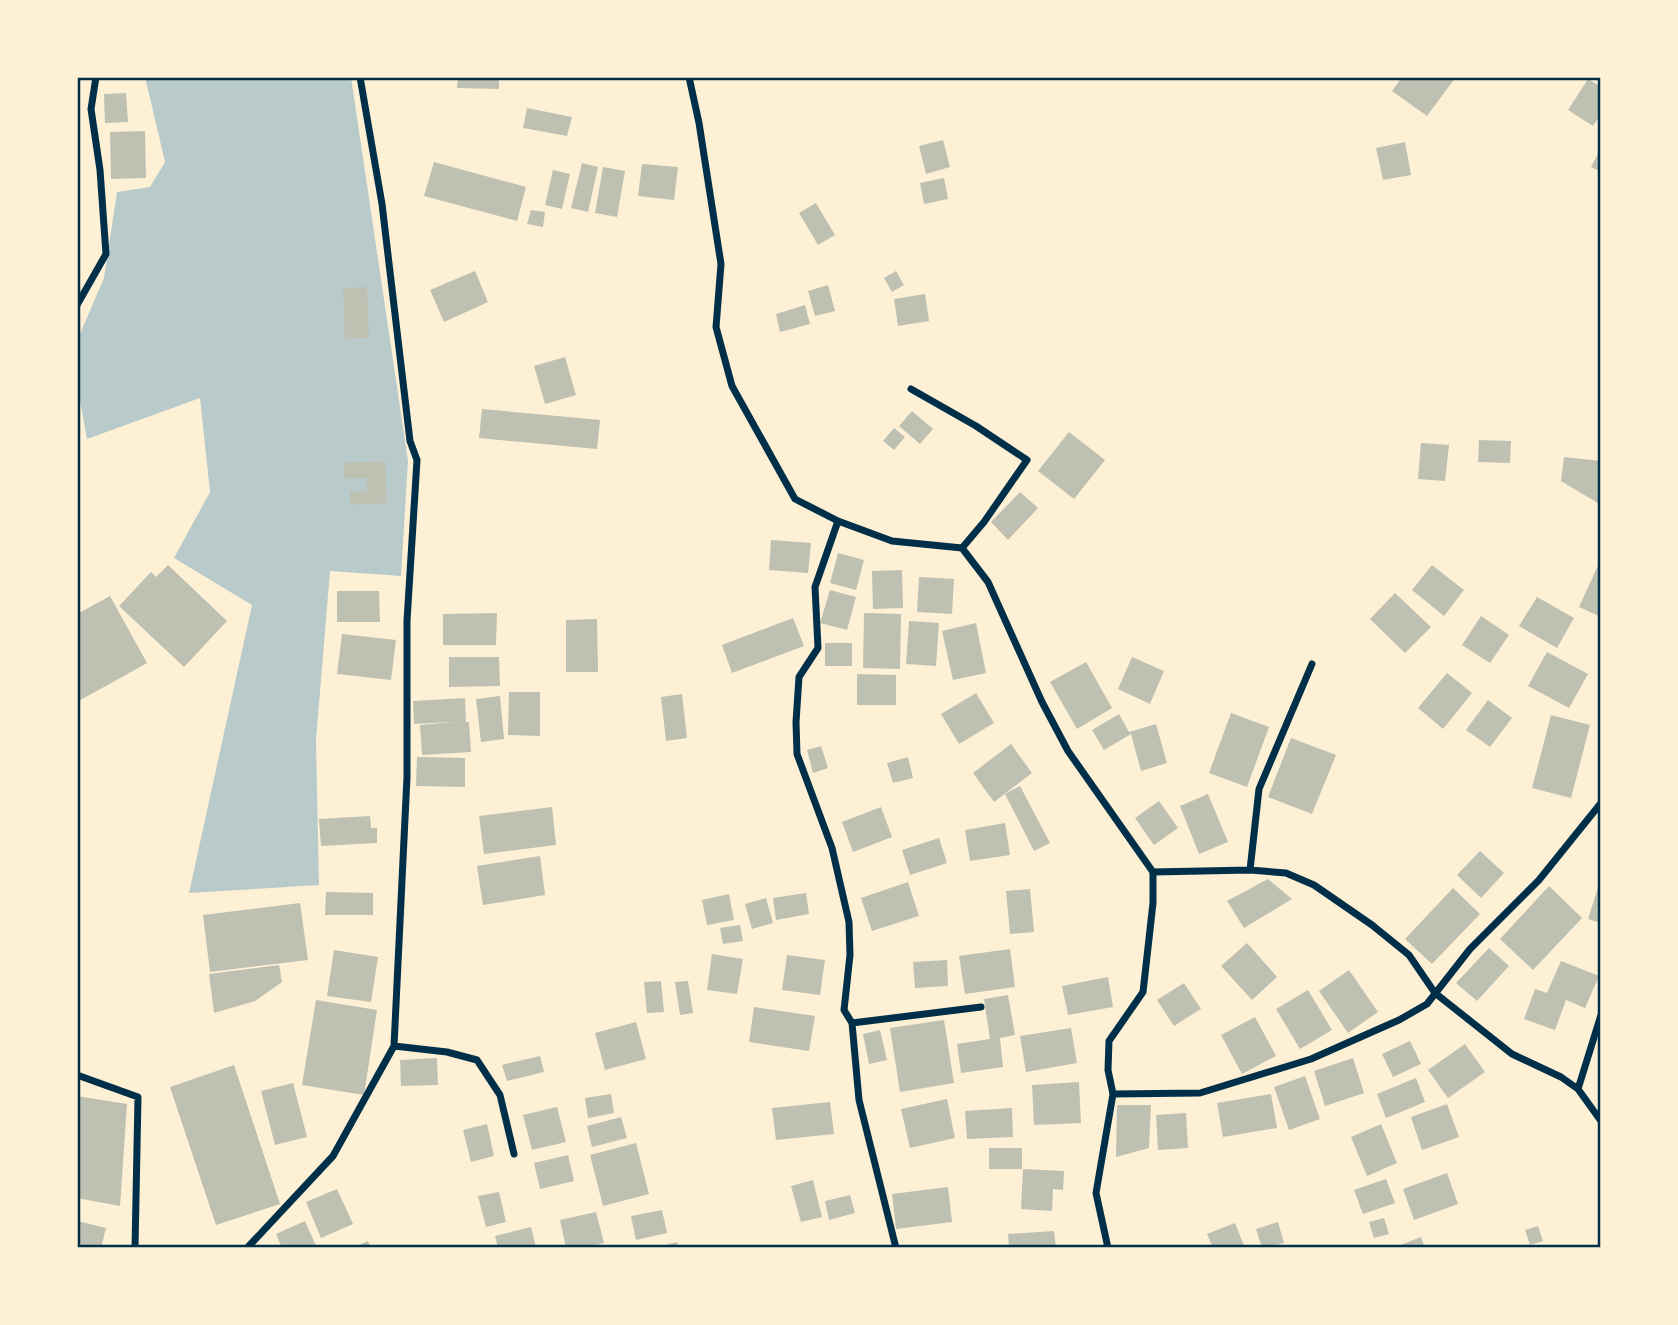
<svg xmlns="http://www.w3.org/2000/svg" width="1678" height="1325" viewBox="0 0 1678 1325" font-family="'Nunito Sans',sans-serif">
	<rect width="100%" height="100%" fill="#fdf0d5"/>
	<!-- green -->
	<path fill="#b9caca" d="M 145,77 L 351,77 L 408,461 L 401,576 L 330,571 L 316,740 L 319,885 L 189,893 L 252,605 L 174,558 L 210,492 L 200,398 L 87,439 L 77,384 L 77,341 L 104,278 L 117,192 L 150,187 L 165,162 Z"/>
	<!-- building -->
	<path fill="#bec0b2" d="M 458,77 L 499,77 L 499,89 L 457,88 Z
		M 1402,77 L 1456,77 L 1427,116 L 1392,91 Z
		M 1588,79 L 1601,87 L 1601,114 L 1593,126 L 1568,110 Z
		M 126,93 L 128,122 L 105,123 L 104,94 Z
		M 527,108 L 572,117 L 567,136 L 523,128 Z
		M 145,131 L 146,178 L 111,179 L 110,132 Z
		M 943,140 L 950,167 L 926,174 L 919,146 Z
		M 1405,142 L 1411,175 L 1383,180 L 1376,148 Z
		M 1601,148 L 1601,172 L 1591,167 Z
		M 434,162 L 526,187 L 517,221 L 424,196 Z
		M 582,163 L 598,167 L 588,212 L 571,208 Z
		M 642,164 L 678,167 L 674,200 L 638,196 Z
		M 603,167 L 625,171 L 617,217 L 595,213 Z
		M 553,170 L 570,174 L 562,209 L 545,205 Z
		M 944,178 L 948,199 L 924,204 L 920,183 Z
		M 816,203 L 835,235 L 818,245 L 799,213 Z
		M 531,210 L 545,212 L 543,227 L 527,224 Z
		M 475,271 L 488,302 L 444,322 L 430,290 Z
		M 896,271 L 904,285 L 892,292 L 884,278 Z
		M 828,285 L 835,311 L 815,316 L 808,291 Z
		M 367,287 L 369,338 L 345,339 L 343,288 Z
		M 925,294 L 929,321 L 898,326 L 894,299 Z
		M 805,305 L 810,324 L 780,332 L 776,314 Z
		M 565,357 L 576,395 L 545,404 L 534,366 Z
		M 482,409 L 600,420 L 597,449 L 479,438 Z
		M 912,411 L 933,429 L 920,444 L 899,426 Z
		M 894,428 L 905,437 L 894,450 L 883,441 Z
		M 1069,432 L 1105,460 L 1074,499 L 1038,471 Z
		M 1479,440 L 1511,441 L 1510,463 L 1478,462 Z
		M 1421,443 L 1449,445 L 1445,481 L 1418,479 Z
		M 1564,457 L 1601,461 L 1601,505 L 1561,481 Z
		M 385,461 L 387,503 L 350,505 L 350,492 L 367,491 L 367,478 L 344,479 L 344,463 Z
		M 1020,492 L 1038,508 L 1008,540 L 991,522 Z
		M 771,540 L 811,543 L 808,573 L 769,570 Z
		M 838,553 L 864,560 L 856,590 L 830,583 Z
		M 1601,559 L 1601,617 L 1579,607 Z
		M 168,565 L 227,621 L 184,667 L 119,606 L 151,572 L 156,577 Z
		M 1432,565 L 1464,590 L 1444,616 L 1412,590 Z
		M 902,570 L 903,608 L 873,609 L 872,571 Z
		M 919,577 L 954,579 L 952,614 L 917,612 Z
		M 830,590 L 856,597 L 847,630 L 820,623 Z
		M 337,591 L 379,591 L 380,622 L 337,622 Z
		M 1395,593 L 1431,627 L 1405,653 L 1370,619 Z
		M 110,596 L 147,663 L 77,702 L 77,614 Z
		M 1537,597 L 1574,618 L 1557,648 L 1519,626 Z
		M 497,613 L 496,645 L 443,645 L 443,614 Z
		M 864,613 L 901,614 L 900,669 L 863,668 Z
		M 1481,616 L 1509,635 L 1490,663 L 1462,645 Z
		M 793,618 L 804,646 L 732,673 L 722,645 Z
		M 597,619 L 598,672 L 566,672 L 566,620 Z
		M 909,621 L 939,623 L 936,666 L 906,664 Z
		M 976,623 L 986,673 L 953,680 L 942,631 Z
		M 342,634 L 396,640 L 391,680 L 337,674 Z
		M 825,643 L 852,643 L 852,666 L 825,666 Z
		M 1547,652 L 1588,674 L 1569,708 L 1528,686 Z
		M 449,657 L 499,657 L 500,686 L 449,687 Z
		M 1132,657 L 1164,671 L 1150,704 L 1118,689 Z
		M 1086,662 L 1112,708 L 1077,729 L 1050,682 Z
		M 1447,673 L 1472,693 L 1443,729 L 1418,708 Z
		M 857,674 L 896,675 L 896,705 L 857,705 Z
		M 509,692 L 540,692 L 540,736 L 508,735 Z
		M 976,693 L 994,723 L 959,744 L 941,714 Z
		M 682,694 L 687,738 L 666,741 L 661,697 Z
		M 500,696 L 504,739 L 481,742 L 476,699 Z
		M 465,698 L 466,722 L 469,722 L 471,752 L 422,755 L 420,725 L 454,722 L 414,724 L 413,701 Z
		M 1488,700 L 1512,718 L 1490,747 L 1466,730 Z
		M 1231,713 L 1269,727 L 1247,787 L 1209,773 Z
		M 1119,714 L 1129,732 L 1156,724 L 1167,763 L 1141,771 L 1131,734 L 1104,750 L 1092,730 Z
		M 1551,715 L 1590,725 L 1571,798 L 1532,788 Z
		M 1291,738 L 1336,755 L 1312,814 L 1268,797 Z
		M 1011,744 L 1032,773 L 994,802 L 973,773 Z
		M 821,746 L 828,768 L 813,773 L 807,750 Z
		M 417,757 L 465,758 L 465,787 L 416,786 Z
		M 908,757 L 913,778 L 893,783 L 887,763 Z
		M 1020,786 L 1050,843 L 1034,851 L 1005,794 Z
		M 1208,794 L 1228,842 L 1199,854 L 1180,806 Z
		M 1159,801 L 1178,828 L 1154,845 L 1135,818 Z
		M 552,807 L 556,845 L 484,854 L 479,816 Z
		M 881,807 L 892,837 L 853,852 L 842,822 Z
		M 370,816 L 371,828 L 377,828 L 377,843 L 321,846 L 319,819 Z
		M 1005,823 L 1010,855 L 970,861 L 965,830 Z
		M 939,838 L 947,863 L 910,875 L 902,850 Z
		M 1480,851 L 1504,873 L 1481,898 L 1457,875 Z
		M 540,856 L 545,895 L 483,905 L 477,866 Z
		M 1601,878 L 1601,923 L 1588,919 Z
		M 1268,879 L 1292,899 L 1244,928 L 1227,901 Z
		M 908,882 L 919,916 L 872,931 L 861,898 Z
		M 1549,886 L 1582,918 L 1533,970 L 1500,939 Z
		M 1453,888 L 1480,914 L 1432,964 L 1405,939 Z
		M 1030,889 L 1034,932 L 1010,934 L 1006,891 Z
		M 326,892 L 373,893 L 373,915 L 325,915 Z
		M 806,893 L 809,914 L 776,920 L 773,898 Z
		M 729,894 L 734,920 L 707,925 L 702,900 Z
		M 766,898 L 773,923 L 752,929 L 745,904 Z
		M 300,903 L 308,960 L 210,972 L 203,915 Z
		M 740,925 L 743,941 L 723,944 L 720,928 Z
		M 1247,943 L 1277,977 L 1252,1000 L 1221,966 Z
		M 1489,948 L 1509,966 L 1477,1001 L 1456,983 Z
		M 1010,949 L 1015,987 L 965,994 L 959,956 Z
		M 334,950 L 378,957 L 371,1002 L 327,996 Z
		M 712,954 L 743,959 L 737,994 L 707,990 Z
		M 787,955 L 825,960 L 820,995 L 782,990 Z
		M 947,960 L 948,986 L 915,988 L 913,962 Z
		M 1561,961 L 1599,976 L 1585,1008 L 1566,1000 L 1555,1030 L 1524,1019 L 1535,989 L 1547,993 Z
		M 279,965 L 282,982 L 255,1001 L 214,1013 L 209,974 Z
		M 1349,970 L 1378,1012 L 1348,1033 L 1319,991 Z
		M 1108,977 L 1113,1007 L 1068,1015 L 1062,986 Z
		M 661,981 L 664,1012 L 647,1013 L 644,982 Z
		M 688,981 L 693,1013 L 680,1015 L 675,982 Z
		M 1184,983 L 1201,1009 L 1174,1026 L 1157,1000 Z
		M 1308,990 L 1332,1030 L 1300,1049 L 1276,1009 Z
		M 1008,995 L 1015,1035 L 1000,1038 L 1003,1067 L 961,1073 L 957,1044 L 990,1039 L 984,999 Z
		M 316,1000 L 377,1010 L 364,1095 L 302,1085 Z
		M 754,1007 L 815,1016 L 809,1051 L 749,1042 Z
		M 1255,1017 L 1276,1056 L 1242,1074 L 1221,1035 Z
		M 944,1020 L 954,1083 L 900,1092 L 890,1028 Z
		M 636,1022 L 646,1059 L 605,1070 L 595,1033 Z
		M 1071,1028 L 1077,1063 L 1026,1072 L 1020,1036 Z
		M 880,1030 L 887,1060 L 869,1064 L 863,1034 Z
		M 1410,1041 L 1421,1064 L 1393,1077 L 1382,1054 Z
		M 1465,1044 L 1485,1072 L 1448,1098 L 1428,1070 Z
		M 540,1056 L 544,1072 L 507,1081 L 502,1065 Z
		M 437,1058 L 438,1085 L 401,1086 L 400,1060 Z
		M 1353,1058 L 1364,1093 L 1325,1106 L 1314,1071 Z
		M 234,1065 L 280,1204 L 216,1225 L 170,1087 Z
		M 1305,1076 L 1320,1119 L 1289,1130 L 1274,1087 Z
		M 1416,1078 L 1425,1102 L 1386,1118 L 1377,1094 Z
		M 1079,1082 L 1081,1123 L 1034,1125 L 1032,1085 Z
		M 293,1083 L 307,1137 L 275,1145 L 261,1091 Z
		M 611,1094 L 614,1113 L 588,1118 L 585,1098 Z
		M 1271,1094 L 1277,1128 L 1223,1137 L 1217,1103 Z
		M 77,1096 L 127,1104 L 120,1206 L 77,1198 Z
		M 947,1099 L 955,1138 L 910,1148 L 901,1109 Z
		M 830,1102 L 834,1134 L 776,1140 L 772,1108 Z
		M 1447,1104 L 1459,1137 L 1422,1150 L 1411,1117 Z
		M 1117,1105 L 1151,1105 L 1149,1148 L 1116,1157 Z
		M 557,1107 L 566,1142 L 532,1150 L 523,1115 Z
		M 1012,1108 L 1013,1137 L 967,1139 L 965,1111 Z
		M 1186,1113 L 1188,1148 L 1158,1150 L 1156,1115 Z
		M 621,1117 L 627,1138 L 592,1147 L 587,1126 Z
		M 487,1124 L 494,1156 L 471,1162 L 463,1130 Z
		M 1381,1124 L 1397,1163 L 1367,1176 L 1351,1137 Z
		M 636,1143 L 649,1194 L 603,1206 L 590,1155 Z
		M 989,1148 L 1022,1148 L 1022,1169 L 989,1169 Z
		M 568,1155 L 574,1181 L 540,1189 L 534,1163 Z
		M 1023,1169 L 1064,1171 L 1063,1190 L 1053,1189 L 1052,1211 L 1021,1209 Z
		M 1447,1173 L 1458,1204 L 1414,1220 L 1403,1189 Z
		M 1386,1179 L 1395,1203 L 1363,1214 L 1354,1190 Z
		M 813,1180 L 822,1217 L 801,1222 L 791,1186 Z
		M 948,1187 L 952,1222 L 896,1229 L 892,1194 Z
		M 337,1189 L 353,1224 L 321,1238 L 306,1202 Z
		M 499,1192 L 506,1222 L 486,1227 L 478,1196 Z
		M 850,1195 L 855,1213 L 829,1220 L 825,1201 Z
		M 662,1210 L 667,1233 L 636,1240 L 631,1216 Z
		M 596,1212 L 604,1243 L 582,1248 L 566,1248 L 560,1220 Z
		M 1384,1218 L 1389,1234 L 1374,1238 L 1369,1222 Z
		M 77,1221 L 106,1228 L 101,1248 L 77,1248 Z
		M 305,1221 L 317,1248 L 282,1248 L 276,1234 Z
		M 1278,1222 L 1284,1243 L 1262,1248 L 1256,1229 Z
		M 1235,1223 L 1245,1248 L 1213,1248 L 1207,1234 Z
		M 1538,1226 L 1543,1241 L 1530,1245 L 1525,1230 Z
		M 531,1227 L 536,1248 L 498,1248 L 495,1236 Z
		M 1054,1231 L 1056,1248 L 1009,1248 L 1008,1234 Z
		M 1421,1237 L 1425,1248 L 1399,1248 L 1398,1246 Z
		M 368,1241 L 371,1248 L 352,1248 Z
		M 677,1242 L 678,1248 L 658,1248 L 658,1247 Z"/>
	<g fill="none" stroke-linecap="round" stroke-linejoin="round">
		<!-- minor -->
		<path stroke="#003049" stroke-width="7" d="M 689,77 L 699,123 L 721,264 L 716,327 L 732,386 L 795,499 L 838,521 L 892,541 L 962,548 L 988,582 L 1042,702 L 1068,751 L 1153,872 L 1153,903 L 1143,992 L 1109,1041 L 1108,1070 L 1113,1094 L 1200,1093 L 1311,1059 L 1399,1020 L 1427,1004 L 1470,949 L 1539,880 L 1601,803
			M 77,305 L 106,254 L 100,170 L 91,109 L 96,77
			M 911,389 L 976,426 L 1027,460 L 984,522 L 962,548
			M 838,521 L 815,587 L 818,648 L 799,677 L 796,722 L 797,754 L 832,848 L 849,922 L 850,955 L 844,1010 L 852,1023
			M 1250,870 L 1259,789 L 1312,664
			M 1153,872 L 1250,870 L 1286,873 L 1314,885 L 1372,925 L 1409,955 L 1435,993 L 1512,1054 L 1561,1077 L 1578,1089 L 1601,1121
			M 394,1046 L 447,1052 L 477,1060 L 500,1095 L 514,1154
			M 77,1075 L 138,1097 L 135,1248
			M 1578,1089 L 1601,1015
			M 247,1248 L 333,1156 L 394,1046 L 407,777 L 407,621 L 417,460 L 410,441 L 382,204 L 360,77
			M 896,1248 L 859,1100 L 852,1023 L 981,1007
			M 1108,1248 L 1096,1193 L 1113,1094"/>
	</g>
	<!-- border -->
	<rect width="1678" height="1325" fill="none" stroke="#fdf0d5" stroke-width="158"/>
	<rect x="79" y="79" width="1520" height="1167" fill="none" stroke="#003049" stroke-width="2.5"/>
</svg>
